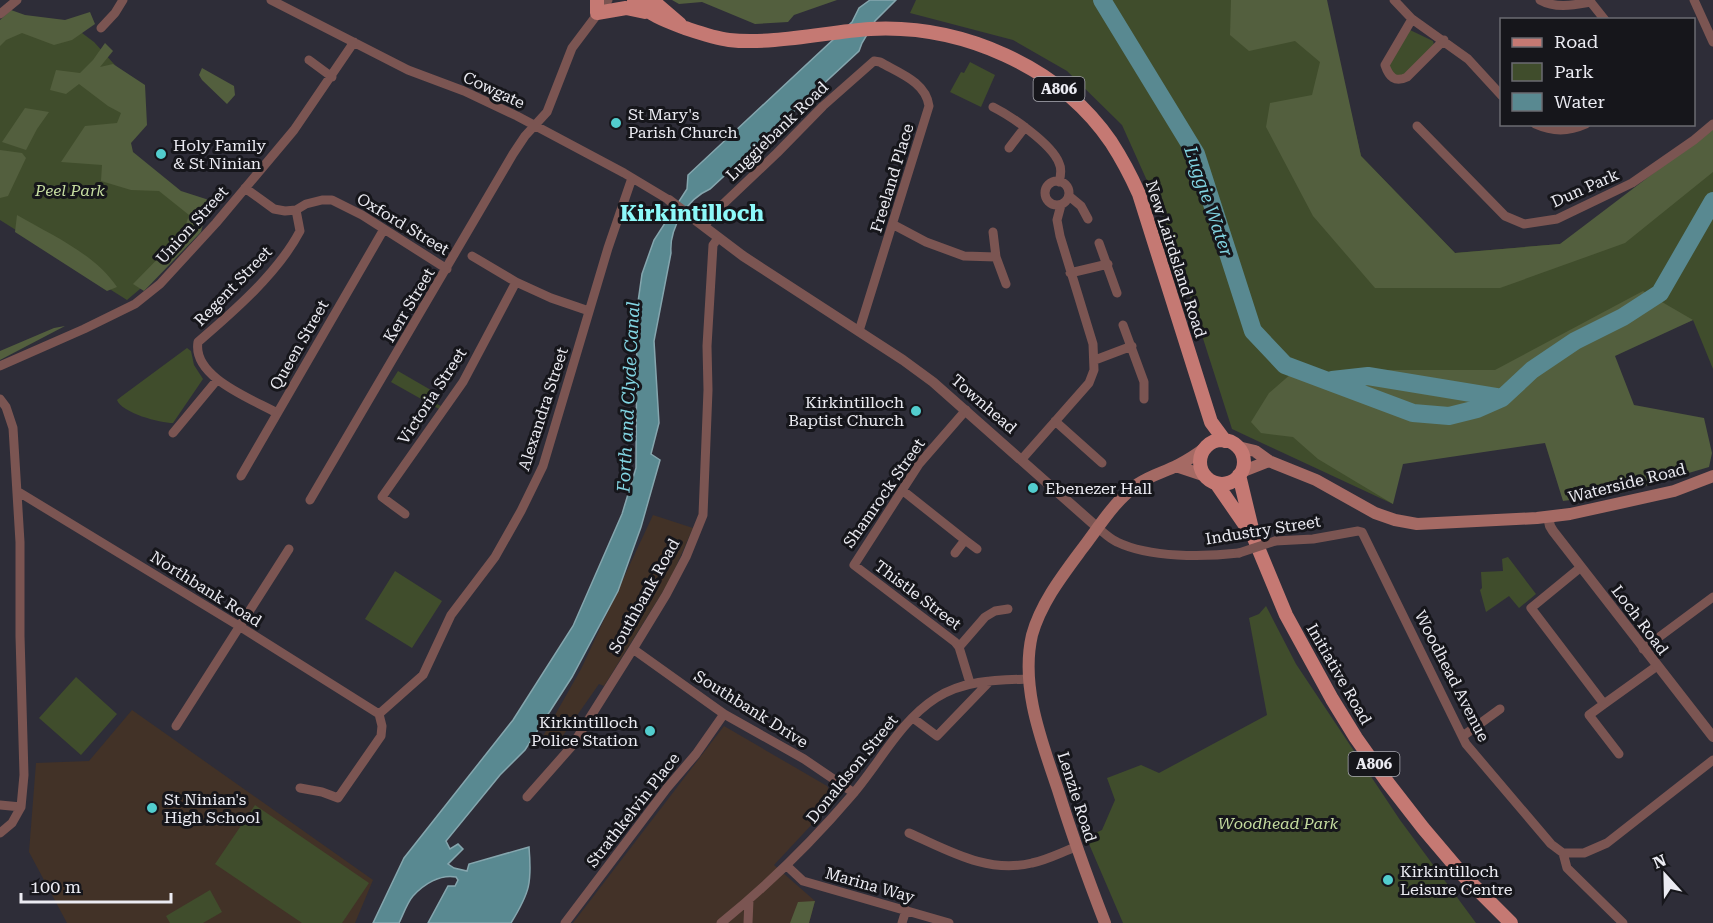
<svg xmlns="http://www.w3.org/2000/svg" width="1713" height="923" viewBox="0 0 1713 923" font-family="'Roboto Serif',serif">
	<rect width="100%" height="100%" fill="#2e2d38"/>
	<!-- commercial -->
	<path fill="#433228" d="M 724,726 L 827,786 L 833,795 L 830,805 L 774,865 L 815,901 L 809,923 L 573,923 Z"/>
	<!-- education -->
	<path fill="#423227" d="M 653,515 L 693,528 L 670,580 L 604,686 L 599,684 L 555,747 L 542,738 L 581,669 Z
		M 132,710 L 373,880 L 355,923 L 67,923 L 29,852 L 36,763 L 89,761 Z"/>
	<!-- green -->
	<path fill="#404d2c" d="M 916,0 L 1307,0 L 1333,34 L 1361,156 L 1455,253 L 1560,244 L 1713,142 L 1713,369 L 1693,320 L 1491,403 L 1372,411 L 1393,504 L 1232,429 L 1166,223 L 1122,125 L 1067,71 L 1013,40 L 910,13 Z
		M 0,25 L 78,30 L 94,42 L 143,96 L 110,142 L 207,217 L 160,272 L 127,300 L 0,220 Z
		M 1410,30 L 1433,41 L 1434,45 L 1403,76 L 1397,77 L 1391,73 L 1389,64 Z
		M 970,62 L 995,75 L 981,107 L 950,92 L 961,72 L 964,73 Z
		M 187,348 L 191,351 L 194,365 L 203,379 L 173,423 C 160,423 122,413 117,400 L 122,396 Z
		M 398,371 L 436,393 L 435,396 L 438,398 L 435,403 L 441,406 L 439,409 L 391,382 Z
		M 1508,557 L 1536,594 L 1519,608 L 1509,596 L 1486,612 L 1480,590 L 1482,588 L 1481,572 L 1503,571 L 1502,559 Z
		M 395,571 L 442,601 L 412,648 L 365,619 Z
		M 1266,606 L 1296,664 L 1400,820 L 1476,923 L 1123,923 L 1086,837 L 1102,830 L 1115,800 L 1107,778 L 1141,765 L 1159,773 L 1267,715 L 1249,618 L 1259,614 Z
		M 76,677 L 117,714 L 81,755 L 39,718 Z
		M 255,805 L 369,883 L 342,923 L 302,923 L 215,864 Z
		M 210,890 L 222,912 L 203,923 L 170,923 L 166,916 Z"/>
	<!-- forest -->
	<path fill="#535f3e" d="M 672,0 L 837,0 L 794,15 L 788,22 L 755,24 L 702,2 L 679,4 Z
		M 1231,0 L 1327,0 L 1361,156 L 1455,253 L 1560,244 L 1713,128 L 1713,172 L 1625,243 L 1500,288 L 1375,288 L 1313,216 L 1266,127 L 1270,103 L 1312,95 L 1320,62 L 1295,41 L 1249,51 L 1230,35 Z
		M 11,10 L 25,15 L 65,20 L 90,12 L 95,24 L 72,40 L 54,45 L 22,33 L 6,40 L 0,46 L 0,20 Z
		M 105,43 L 113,51 L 100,67 L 113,64 L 145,85 L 147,125 L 131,143 L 133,152 L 181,191 L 209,200 L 201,232 L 144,291 L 133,284 L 183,233 L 189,215 L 159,191 L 131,190 L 101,181 L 102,165 L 61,162 L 85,126 L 117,123 L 121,113 L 108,106 L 79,84 L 66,94 L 50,90 L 56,70 L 80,73 L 93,60 Z
		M 202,68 L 234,86 L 235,95 L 227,104 L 202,80 L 199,75 Z
		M 25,108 L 49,112 L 37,129 L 26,150 L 2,142 Z
		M 0,150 L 22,153 L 26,158 L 8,196 L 0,198 Z
		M 17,215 C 51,235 94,253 117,287 L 107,291 L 15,232 Z
		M 1643,291 L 1693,320 L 1615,356 L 1634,405 L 1704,418 L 1712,453 L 1709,467 L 1621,493 L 1563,501 L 1545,443 L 1403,464 L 1393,504 L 1318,459 L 1293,437 L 1261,433 L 1251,422 L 1269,393 L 1292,373 L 1389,370 L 1495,370 Z
		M 65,326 L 0,360 L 0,351 L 54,328 Z
		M 815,901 L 809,923 L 790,923 L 798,902 Z"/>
	<!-- water -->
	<path fill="#598991" stroke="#85a6ae" stroke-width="1.5" d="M 870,0 L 896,0 L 875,21 L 862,43 L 859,51 L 710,189 C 687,199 669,228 671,253 L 654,341 L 659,423 L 651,454 L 660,460 L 641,527 L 618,591 L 572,677 L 525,750 L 500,775 L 446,841 L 450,849 L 458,844 L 463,849 L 448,864 L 454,868 L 467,871 L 469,864 L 529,847 C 532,883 530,892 511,923 L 428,923 L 448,886 L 455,886 L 458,880 L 456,877 C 440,874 424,884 413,896 C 407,903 403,915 399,923 L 373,923 L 404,858 L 513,720 L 573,626 L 622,514 L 636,468 L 637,309 L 642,274 L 654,240 L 687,189 L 688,175 L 852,22 L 859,8 Z"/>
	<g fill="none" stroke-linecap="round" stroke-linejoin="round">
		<!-- river -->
		<path stroke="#598991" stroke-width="18" d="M 1102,0 L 1196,154 L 1253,331 L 1285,365 L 1413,413 L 1449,416 L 1477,409 L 1502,398 L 1532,370 L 1575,341 L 1623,317 L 1660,293 L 1713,201
			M 1332,380 L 1368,376 L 1502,398"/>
		<!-- minor -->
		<path stroke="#7b5552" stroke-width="9" d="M 271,0 L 408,70 L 464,91 L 517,116 L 624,173 L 669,200
			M 1394,0 L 1412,19 L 1468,59 L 1502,96
			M 1540,0 C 1556,9 1574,5 1591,2
			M 1589,0 L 1605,20
			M 1694,0 L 1713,42
			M 0,14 L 17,0
			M 1412,19 L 1385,65 C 1389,77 1395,83 1407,77 L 1444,40
			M 101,28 L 115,13 L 123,0
			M 309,60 L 332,77
			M 993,107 C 1011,116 1052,144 1059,163 C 1062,169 1061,175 1059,182
			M 1535,124 C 1553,132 1568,132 1586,124
			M 1417,126 L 1505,216 L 1524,224 L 1557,219 L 1632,183 L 1694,140 L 1713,124
			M 1009,148 L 1025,127
			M1045 193a12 12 0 1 1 24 0a12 12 0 1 1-24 0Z
			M 245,188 L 274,209 L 285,211 L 296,210 L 306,204 L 322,200 L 332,200 L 362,215 L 447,269
			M 1069,196 L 1081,206 L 1088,219
			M 894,225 L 926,242 L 964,256 L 996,257
			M 704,226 L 720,207 L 777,153 L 823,106 L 874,61 L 880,62 C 899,73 926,82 929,106 L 859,331
			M 993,232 L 996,257 L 1006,284
			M 1099,243 L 1117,293
			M 472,256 L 516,282 L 551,298 L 589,311
			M 1070,273 L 1108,264
			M 1123,325 L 1144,382 L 1144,399
			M 1095,360 L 1132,346
			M 0,366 L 84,329 L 135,304 L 160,284 L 216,223 L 294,130 L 354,42
			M 0,399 L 6,407 L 13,428 L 20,542 L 20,636 L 24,775 L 21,807 L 12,823 L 0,833
			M 966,410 L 919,464 L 854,565 L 955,642 L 959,647 L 970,683
			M 277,413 C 252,399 192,377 198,342 C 233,312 278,273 300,231 L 296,210
			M 1055,421 L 1102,463
			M 173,433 L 217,380
			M 1022,459 L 1089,383 L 1094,370 L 1093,344 L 1060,236 L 1057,220 L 1061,205
			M 241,476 L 384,229
			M 902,490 L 965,540 L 955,553
			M 17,491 L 239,626 L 379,714
			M 310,500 L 513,154 L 525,136 L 547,112 L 572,48 L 608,0
			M 405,514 L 382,497 L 463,382 L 516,282
			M 1098,528 C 1104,533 1110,539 1117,542 C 1150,558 1204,557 1239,553
			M 965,540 L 977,549
			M 1275,541 L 1313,539 L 1358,531 L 1362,532 L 1466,744 L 1551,844 L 1563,853 L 1567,868 L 1623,923
			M 1581,567 L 1531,608 L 1604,704 L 1589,715 L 1619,754
			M 959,647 L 985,617 L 995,611 L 1008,609
			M 633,649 L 724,714 L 804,759 L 854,793
			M 1643,649 L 1713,597
			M 1604,704 L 1657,666
			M 379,714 L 423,675 L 451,615 L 495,557 L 521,511 L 543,466 L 608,248 L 632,178
			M 913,718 L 937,736 L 990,681
			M 176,726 L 289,549
			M 1463,736 L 1500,709
			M 300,788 L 322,792 L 338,798 L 381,736 L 382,726 L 379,714
			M 527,797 L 572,746 L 633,649 L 666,595 L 686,557 L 703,515 L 708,390 L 707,346 L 713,245 L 718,238
			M 0,805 L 21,807
			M 909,833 C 948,850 987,874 1032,863 C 1047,860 1062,852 1076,847
			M 1563,853 L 1584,853 L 1607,843 L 1713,760
			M 787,866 L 803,881 L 949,923
			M 565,923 L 667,788 L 696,754 L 724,714
			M 721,923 C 769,884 812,842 852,795 C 879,764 900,721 936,698 C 964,680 997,680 1029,679
			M 748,923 L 749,900
			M 902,923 L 906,910"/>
		<!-- tertiary -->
		<path stroke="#7b5552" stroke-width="10" d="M 669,200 L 743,256 L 903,360 L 933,382 L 1098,528
			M 1548,517 L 1550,526 L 1553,531 L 1713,737"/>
		<!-- secondary -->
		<path stroke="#a56a64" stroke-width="12" d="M 1238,447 L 1255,451 L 1269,461 L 1316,480 L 1375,513 L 1395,520 L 1417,524 L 1537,518 L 1570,514 L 1674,491 L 1713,476
			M 1176,466 L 1206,476
			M 1241,472 L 1269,461
			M 1105,923 C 1088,879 1072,835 1058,790 C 1042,742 1020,687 1032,635 C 1041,603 1062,576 1082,549 C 1099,527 1114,501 1138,484 C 1151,475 1165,472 1178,465 C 1188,460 1197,454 1205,448"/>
		<!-- primary -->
		<path stroke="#c57973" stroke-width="14" d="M 597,0 L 597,13 L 626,8 L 645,12
			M 634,0 C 652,16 664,20 685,28 C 700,33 714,38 729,40 C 771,45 827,32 870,29 C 961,24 1059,66 1111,142 C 1122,159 1131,176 1139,194 L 1211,422 L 1225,441
			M 652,0 L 680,24
			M1200 462a22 22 0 1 1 44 0a22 22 0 1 1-44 0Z
			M 1239,475 L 1252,529
			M 1216,483 L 1254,538 L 1286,615 L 1332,699 L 1356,738 L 1388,783 L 1423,828 L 1462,874 L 1511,923"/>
		<!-- minor-bridge -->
		<path stroke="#7b5552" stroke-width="9" d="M 1239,553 L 1275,541"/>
	</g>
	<!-- markers -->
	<g fill="#52cdce" stroke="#16161b" stroke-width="2">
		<circle cx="616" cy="123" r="6"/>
		<circle cx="161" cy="154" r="6"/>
		<circle cx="916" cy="411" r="6"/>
		<circle cx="1033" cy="488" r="6"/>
		<circle cx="650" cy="731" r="6"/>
		<circle cx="152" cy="808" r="6"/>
		<circle cx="1388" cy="880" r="6"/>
	</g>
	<g text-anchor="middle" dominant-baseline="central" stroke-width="6" stroke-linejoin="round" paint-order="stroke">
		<!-- shield labels -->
		<g fill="#16161b" stroke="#ababb2" stroke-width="1.5">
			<rect x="1033.5" y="77" width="51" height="24" rx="4.5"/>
			<rect x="1348.5" y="752" width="51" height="24" rx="4.5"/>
		</g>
		<g font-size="15" font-weight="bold" fill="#ebebf2">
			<text x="1059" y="89">A806</text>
			<text x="1374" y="764">A806</text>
		</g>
		<!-- street labels -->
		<g font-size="16" fill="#ebebf2" stroke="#16161b">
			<text transform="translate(494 90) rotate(25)">Cowgate</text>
			<text transform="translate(777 131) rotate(-44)">Luggiebank Road</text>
			<text transform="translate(892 178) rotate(-73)">Freeland Place</text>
			<text transform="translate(1585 188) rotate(-24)">Dun Park</text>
			<text transform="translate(403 224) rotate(31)">Oxford Street</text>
			<text transform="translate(192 225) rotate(-48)">Union Street</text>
			<text transform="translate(1176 259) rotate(72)">New Lairdsland Road</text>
			<text transform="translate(233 286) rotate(-46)">Regent Street</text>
			<text transform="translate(409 305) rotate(-59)">Kerr Street</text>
			<text transform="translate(299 345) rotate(-60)">Queen Street</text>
			<text transform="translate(432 396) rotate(-57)">Victoria Street</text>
			<text transform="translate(984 404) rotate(41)">Townhead</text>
			<text transform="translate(543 409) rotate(-72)">Alexandra Street</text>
			<text transform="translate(1627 483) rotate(-14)">Waterside Road</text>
			<text transform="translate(884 493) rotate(-55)">Shamrock Street</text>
			<text transform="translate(1263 530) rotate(-9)">Industry Street</text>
			<text transform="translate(206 589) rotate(32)">Northbank Road</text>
			<text transform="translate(918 595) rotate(37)">Thistle Street</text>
			<text transform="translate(644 596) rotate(-61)">Southbank Road</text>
			<text transform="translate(1640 620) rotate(53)">Loch Road</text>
			<text transform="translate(1339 674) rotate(60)">Initiative Road</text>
			<text transform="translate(1452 676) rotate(63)">Woodhead Avenue</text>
			<text transform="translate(751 709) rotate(32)">Southbank Drive</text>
			<text transform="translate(852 769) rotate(-51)">Donaldson Street</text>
			<text transform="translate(1077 797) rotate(72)">Lenzie Road</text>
			<text transform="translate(633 810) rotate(-52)">Strathkelvin Place</text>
			<text transform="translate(870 885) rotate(16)">Marina Way</text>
		</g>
		<!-- poi labels -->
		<g font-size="16" fill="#ebebf2" stroke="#16161b" text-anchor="start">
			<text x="628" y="114">St Mary's<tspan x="628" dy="18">Parish Church</tspan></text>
			<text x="173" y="145">Holy Family<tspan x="173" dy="18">&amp; St Ninian</tspan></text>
			<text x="904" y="402" text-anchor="end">Kirkintilloch<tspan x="904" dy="18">Baptist Church</tspan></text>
			<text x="1045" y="488">Ebenezer Hall</text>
			<text x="638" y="722" text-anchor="end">Kirkintilloch<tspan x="638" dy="18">Police Station</tspan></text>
			<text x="164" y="799">St Ninian's<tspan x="164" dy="18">High School</tspan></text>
			<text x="1400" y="871">Kirkintilloch<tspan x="1400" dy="18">Leisure Centre</tspan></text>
		</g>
		<!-- park labels -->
		<g font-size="16" font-style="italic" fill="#c5dca0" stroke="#16161b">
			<text x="70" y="190">Peel Park</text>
			<text x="1278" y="823">Woodhead Park</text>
		</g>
		<!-- water labels -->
		<g font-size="18" font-style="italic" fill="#82d5e3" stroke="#16161b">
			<text transform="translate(1209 201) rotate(71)">Luggie Water</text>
			<text transform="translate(628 397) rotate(-87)">Forth and Clyde Canal</text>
		</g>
		<!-- district labels -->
		<g font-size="22" font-weight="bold" fill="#8df9f9" stroke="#16161b">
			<text x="692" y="213">Kirkintilloch</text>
		</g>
	</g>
	<!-- legend -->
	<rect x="1500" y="18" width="195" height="108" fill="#16161b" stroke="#6b6b71" stroke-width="1.5"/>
	<rect x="1512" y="38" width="30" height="9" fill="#c57973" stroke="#6b6b71" stroke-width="1.5"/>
	<text x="1554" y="48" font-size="18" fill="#ebebf2">Road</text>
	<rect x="1512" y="63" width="30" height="18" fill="#404d2c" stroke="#6b6b71" stroke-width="1.5"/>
	<text x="1554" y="78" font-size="18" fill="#ebebf2">Park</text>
	<rect x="1512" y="93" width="30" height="18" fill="#598991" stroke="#6b6b71" stroke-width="1.5"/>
	<text x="1554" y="108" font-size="18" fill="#ebebf2">Water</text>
	<!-- north arrow -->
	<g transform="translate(1665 875) rotate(338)" stroke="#16161b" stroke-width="4.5" paint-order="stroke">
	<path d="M0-4.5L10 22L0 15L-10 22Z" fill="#ebebf2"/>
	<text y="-9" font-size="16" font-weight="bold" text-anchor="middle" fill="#ebebf2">N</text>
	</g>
	<!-- scale -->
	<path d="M21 893v9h150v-9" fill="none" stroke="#ebebf2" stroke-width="3"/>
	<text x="30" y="893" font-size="18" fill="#ebebf2" stroke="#16161b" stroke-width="4.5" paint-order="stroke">100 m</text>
</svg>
